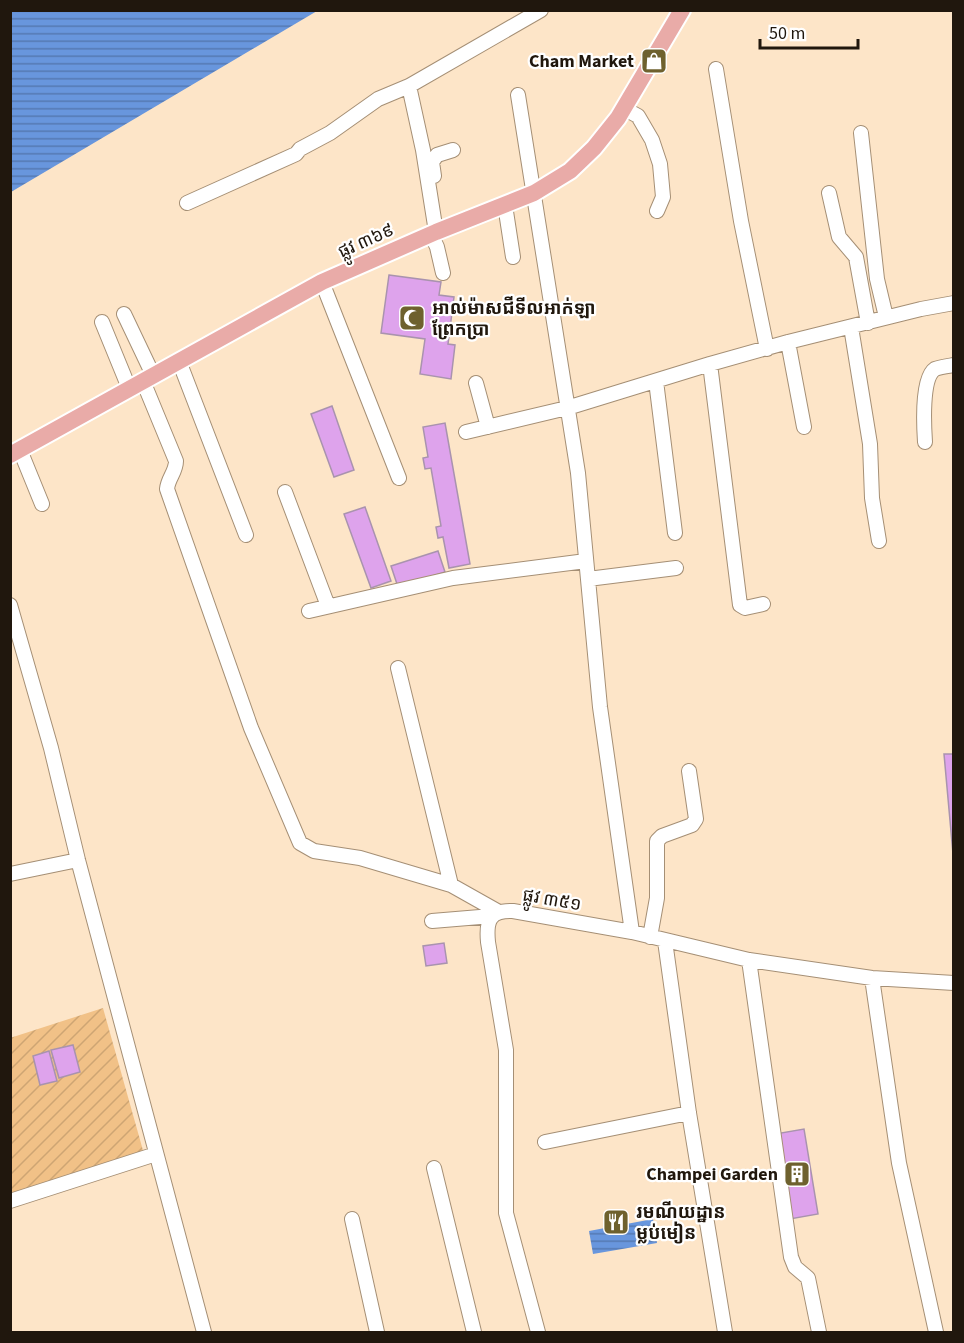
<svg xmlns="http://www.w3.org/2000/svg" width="964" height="1343" viewBox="0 0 964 1343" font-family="'Source Sans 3','Noto Sans Khmer',sans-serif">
	<defs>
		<pattern id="garden-furrows" width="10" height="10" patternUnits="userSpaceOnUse" patternTransform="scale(1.5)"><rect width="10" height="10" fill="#f1c187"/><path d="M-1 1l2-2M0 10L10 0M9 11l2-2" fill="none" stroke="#cea573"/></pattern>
		<pattern id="water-rules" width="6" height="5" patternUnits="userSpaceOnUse" patternTransform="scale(1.5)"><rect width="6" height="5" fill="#6896dd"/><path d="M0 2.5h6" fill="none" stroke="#5579b2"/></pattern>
	</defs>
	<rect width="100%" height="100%" fill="#fde5c8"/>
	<!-- garden -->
	<path fill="url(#garden-furrows)" d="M 103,1008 L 144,1154 L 11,1194 L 10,1038 Z"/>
	<!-- water -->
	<path fill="url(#water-rules)" d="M 11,10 L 317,10 L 317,11 L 11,192 Z
		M 653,1219 L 657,1243 L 593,1254 L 589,1231 Z"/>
	<!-- building -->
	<path fill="#dea3ec" stroke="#a993ae" stroke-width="1.5" d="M 389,275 L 441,282 L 439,295 L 454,297 L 448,344 L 455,345 L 451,379 L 420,374 L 425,339 L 381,333 Z
		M 332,406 L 354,470 L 334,477 L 311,414 Z
		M 445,423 L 470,564 L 449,568 L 443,537 L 438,538 L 436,527 L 441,526 L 431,468 L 425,469 L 423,458 L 428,457 L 423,427 Z
		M 365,507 L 391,581 L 371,588 L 344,514 Z
		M 438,551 L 445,572 L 398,587 L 391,566 Z
		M 944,754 L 954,754 L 954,865 Z
		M 444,943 L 447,963 L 426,966 L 423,946 Z
		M 73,1045 L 80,1072 L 59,1078 L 51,1050 Z
		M 49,1051 L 57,1081 L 40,1085 L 33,1056 Z
		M 804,1129 L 818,1214 L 790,1219 L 775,1134 Z"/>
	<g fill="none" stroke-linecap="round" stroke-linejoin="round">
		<defs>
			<path id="minor" d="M 716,69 L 741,221 L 767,349
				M 409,86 L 423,150 L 436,232
				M 518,95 L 578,473 L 600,707 L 632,932
				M 625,109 L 638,116 L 652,140 L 660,164 L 663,197 L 657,211
				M 861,133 L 877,279 L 886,317
				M 434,176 L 432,162 L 437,155 L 453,150
				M 829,193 L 839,237 L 856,257 L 868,323
				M 187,203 L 296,154 L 300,149 L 330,133 L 378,99 L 409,86 L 541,10
				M 505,205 L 513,257
				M 431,234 L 437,247 L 443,273
				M 322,282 L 399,478
				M 124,314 L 153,375
				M 102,322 L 129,388
				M 851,327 L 870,444 L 872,498 L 879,541
				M 788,342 L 804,427
				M 179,361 L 246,535
				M 710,364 L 740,605 L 745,608 L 763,604
				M 143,381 L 176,461 C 176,472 168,478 167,489 L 251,728 L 300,843 L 314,851 L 360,858 L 451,885 L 499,912
				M 656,381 L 675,533
				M 476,383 L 488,427
				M 466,432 L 567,408 L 710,364 L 788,342 L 921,309 L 954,303
				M 925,442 C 924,427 921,378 935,369 C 940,367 948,366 954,365
				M 20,450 L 42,504
				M 285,492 L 328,606
				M 588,579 L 676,568
				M 10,605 L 51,748 L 78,860 L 204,1332
				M 309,611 L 453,578 L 586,561
				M 398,668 L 451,885
				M 10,874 L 78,860
				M 432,921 L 492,916
				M 650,937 L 657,898 L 657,841 L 662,836 L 692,825 L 696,819 L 689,771
				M 665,941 L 689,1113 L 725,1332
				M 749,960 L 791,1257 L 795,1267 L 808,1278 L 819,1332
				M 872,978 L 899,1163 L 936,1332
				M 545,1142 L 689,1113
				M 434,1168 L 474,1332
				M 10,1201 L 156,1154
				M 352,1219 L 377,1332
				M 538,1332 L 506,1213 L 506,1050 L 488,942 C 486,921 489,910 513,911 L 632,932 L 749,960 L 872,978 L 954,983"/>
			<path id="major" d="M 10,455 L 322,282 L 436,232 L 534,193 L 570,171 L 594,148 L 618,118 L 682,10"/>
		</defs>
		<!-- minor casing -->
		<use href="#minor" stroke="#a58f75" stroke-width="16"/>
		<!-- major casing -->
		<use href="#major" stroke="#fff" stroke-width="20"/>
		<!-- minor -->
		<use href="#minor" stroke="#fff" stroke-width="14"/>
		<!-- major -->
		<use href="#major" stroke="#e9aba8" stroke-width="16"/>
	</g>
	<!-- icons -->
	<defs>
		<symbol id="shop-square" viewBox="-11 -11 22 22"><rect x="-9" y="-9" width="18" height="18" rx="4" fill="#6e612e" stroke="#fff"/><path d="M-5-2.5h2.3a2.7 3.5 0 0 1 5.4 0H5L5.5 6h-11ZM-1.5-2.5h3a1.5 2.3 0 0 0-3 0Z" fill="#fff"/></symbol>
		<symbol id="mosque-square" viewBox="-11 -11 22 22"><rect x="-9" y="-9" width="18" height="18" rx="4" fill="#6e612e" stroke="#fff"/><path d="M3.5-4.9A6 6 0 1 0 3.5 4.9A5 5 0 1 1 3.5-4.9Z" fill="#fff"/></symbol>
		<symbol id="building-square" viewBox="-11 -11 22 22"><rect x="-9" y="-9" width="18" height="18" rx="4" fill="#6e612e" stroke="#fff"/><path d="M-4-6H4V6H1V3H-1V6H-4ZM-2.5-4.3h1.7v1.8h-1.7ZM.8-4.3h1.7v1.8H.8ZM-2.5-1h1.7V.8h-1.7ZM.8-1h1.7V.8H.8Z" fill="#fff"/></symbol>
		<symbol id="restaurant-square" viewBox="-11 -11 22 22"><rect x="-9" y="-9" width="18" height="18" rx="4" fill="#6e612e" stroke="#fff"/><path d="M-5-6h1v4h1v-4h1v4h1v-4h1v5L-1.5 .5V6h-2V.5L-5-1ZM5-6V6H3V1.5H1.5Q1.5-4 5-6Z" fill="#fff"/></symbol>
	</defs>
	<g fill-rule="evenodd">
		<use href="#shop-square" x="639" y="46" width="30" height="30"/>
		<use href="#mosque-square" x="397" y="303" width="30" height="30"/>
		<use href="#building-square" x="782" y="1159" width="30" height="30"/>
		<use href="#restaurant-square" x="601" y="1207" width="30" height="30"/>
	</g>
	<g text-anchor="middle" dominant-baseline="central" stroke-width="4.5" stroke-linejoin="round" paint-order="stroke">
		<!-- poi labels -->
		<g font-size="18" font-weight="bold" fill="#20170d" stroke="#fff" text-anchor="end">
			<text x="634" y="61">Cham Market</text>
			<text x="432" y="308" text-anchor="start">អាល់ម៉ាសជីទីលអាក់ឡា<tspan x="432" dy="21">ព្រែកប្រា</tspan></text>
			<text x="778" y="1174">Champei Garden</text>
			<text x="636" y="1212" text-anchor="start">រមណីយដ្ឋាន<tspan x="636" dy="21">ម្លប់មៀន</tspan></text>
		</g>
		<!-- street labels -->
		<g font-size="18" fill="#20170d" stroke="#fff">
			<text transform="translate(366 241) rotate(-24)">ផ្លូវ ៣៦៩</text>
			<text transform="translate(552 900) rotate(10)">ផ្លូវ ៣៥១</text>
		</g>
	</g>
	<!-- border -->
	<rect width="964" height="1343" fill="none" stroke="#20170d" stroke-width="24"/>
	<!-- scale -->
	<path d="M760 39v9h98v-9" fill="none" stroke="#20170d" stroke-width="3"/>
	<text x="769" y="39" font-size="18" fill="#20170d" stroke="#ffffff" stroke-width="4.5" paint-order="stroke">50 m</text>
</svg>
